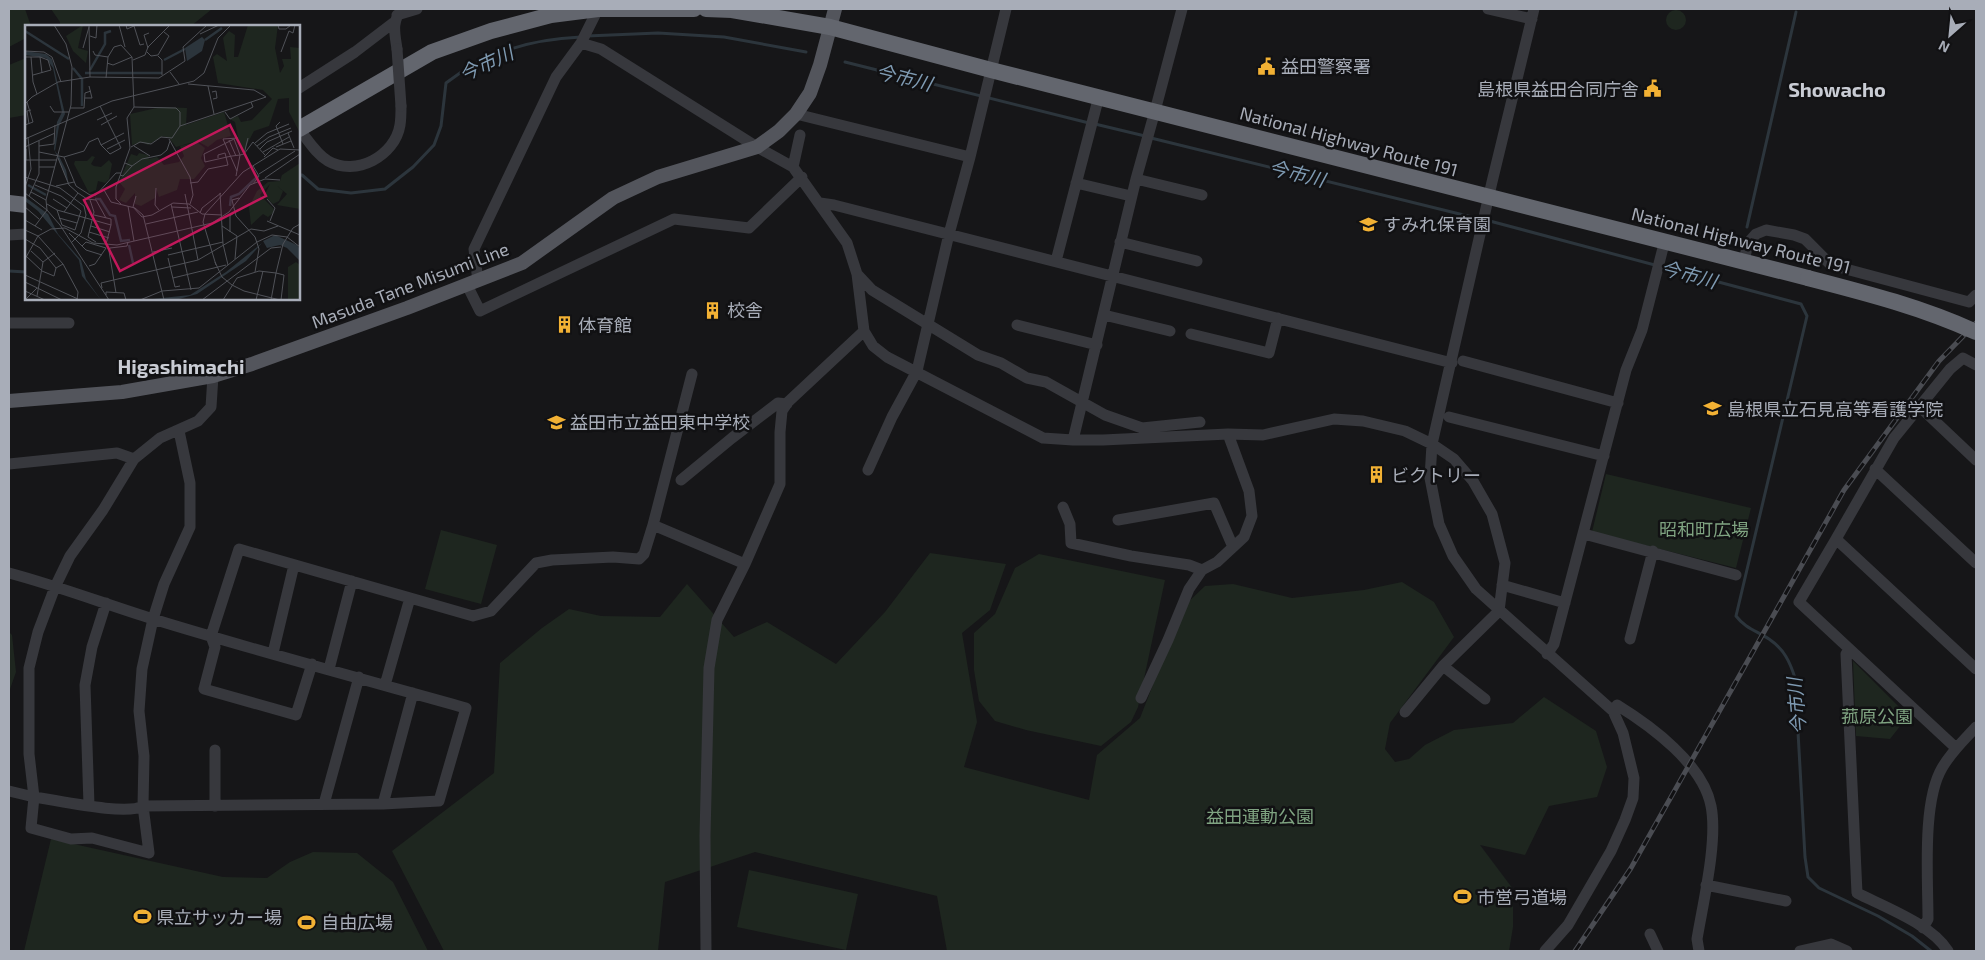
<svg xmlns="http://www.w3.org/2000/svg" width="1985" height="960" viewBox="0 0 1985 960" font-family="'Exo 2','Noto Sans JP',sans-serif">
	<rect width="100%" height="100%" fill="#161618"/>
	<!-- green -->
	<path fill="#1e261f" d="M 9,9 L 25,9 L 31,26 L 26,26 L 26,38 L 9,47 Z
		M 51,9 L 212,9 L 191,26 L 60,26 L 60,22 Z
		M1666 20a10 10 0 1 1 20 0a10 10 0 1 1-20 0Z
		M 26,58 L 26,115 L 9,118 L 9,65 Z
		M 1606,474 L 1751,508 L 1736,568 L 1592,532 Z
		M 441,530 L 497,545 L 481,604 L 425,589 Z
		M 930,553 L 1006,564 L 990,610 L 962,633 L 977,722 L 964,767 L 1089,800 L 1097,755 L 1140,718 L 1184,606 L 1205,586 L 1233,584 L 1292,598 L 1364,590 L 1402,582 L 1434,602 L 1454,637 L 1390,723 L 1385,749 L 1395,762 L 1409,759 L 1425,745 L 1454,730 L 1513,723 L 1544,697 L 1596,731 L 1607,767 L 1597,797 L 1549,806 L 1525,855 L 1480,845 L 1513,889 L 1513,927 L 1509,951 L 947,951 L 937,896 L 755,852 L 665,882 L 658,951 L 444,951 L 392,851 L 494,773 L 500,663 L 542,628 L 569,609 L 601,616 L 660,617 L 687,584 L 734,637 L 767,622 L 836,664 L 885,612 Z
		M 1039,554 L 1165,580 L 1138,707 L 1131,722 L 1101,746 L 1026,730 L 995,721 L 979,701 L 974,670 L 974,633 L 995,614 L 1015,568 Z
		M 9,632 L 12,635 L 16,672 L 9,692 Z
		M 1853,661 L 1908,716 L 1890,739 L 1856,736 Z
		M 51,839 L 223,877 L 267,878 L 290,862 L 313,852 L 357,853 L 393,882 L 428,951 L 24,951 Z
		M 749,870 L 858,894 L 846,950 L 737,927 Z"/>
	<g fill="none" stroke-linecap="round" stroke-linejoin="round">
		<!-- stream -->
		<path stroke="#2c353c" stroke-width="3" d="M 587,36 L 658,33 L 724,37 L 806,52
			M 845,62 L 1089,123
			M 1095,124 L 1145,136
			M 1151,138 L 1480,219
			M 299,175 L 302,175 L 318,189 L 351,193 L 385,189 L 413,167 L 434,145 L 441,126 L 446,83 C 484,53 532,39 581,37
			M 1486,220 L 1801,304 L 1807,316 L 1736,616 C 1745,628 1757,631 1769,639 C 1784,649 1790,662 1795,678 L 1805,857 L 1808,877 L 1819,888 L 1878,916 L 1912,936 L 1931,951
			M 1747,227 L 1796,12
			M 9,271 L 26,272"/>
		<!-- minor -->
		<path stroke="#37383d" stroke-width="11" d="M 1488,9 L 1532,19
			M 1534,9 L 1492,182 L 1432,444 L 1430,478 L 1439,524 L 1453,556 L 1476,589 L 1613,711 L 1623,733 L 1634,778 L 1633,798 L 1625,820 L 1611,851 L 1568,925 L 1545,951
			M 397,15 L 417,9
			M 581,43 L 601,49 L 757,147 L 793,167 L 847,243 L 857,274 L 864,331 L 873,346 L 887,357 L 1043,438 L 1073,440 L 1103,440 L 1228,434 L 1263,435 L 1334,419 L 1363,421 L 1405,431 L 1432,444 L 1454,459 L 1473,481 L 1492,514 L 1505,563 L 1499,611 L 1443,666 L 1405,712
			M 397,49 C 395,34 391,22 402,9
			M 299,88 L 355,52 L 393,23
			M 796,114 L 970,157
			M 299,129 C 308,140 316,154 328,161 C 356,177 395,156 400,125 C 401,119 401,112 401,106
			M 793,167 L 800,135
			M 1136,179 L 1202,195
			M 1076,183 L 1131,196
			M 820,203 L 834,205 L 1452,363
			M 9,235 L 26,234
			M 1120,242 L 1197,261
			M 1056,261 L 1099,96
			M 1744,261 L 1748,243 L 1756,234 L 1766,230 L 1794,235 L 1805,239 L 1831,265 L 1969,302 L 1976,295
			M 857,274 L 872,290 L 978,355 L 1001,363 L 1027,378 L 1046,382 L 1105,415 L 1142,428 L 1200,422
			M 478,281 L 474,249 L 556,77 L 581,43 L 598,9
			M 467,285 L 480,311 L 674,219 L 749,228 L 802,177
			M 1104,315 L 1170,331
			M 9,323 L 69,323
			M 1017,325 L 1097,345
			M 1191,334 L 1269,353 L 1278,318
			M 1463,361 L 1618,403
			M 1976,365 L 1963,358 L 1950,369 L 1894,438 L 1836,539 L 1976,669
			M 1920,407 L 1976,460
			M 1449,417 L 1604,456
			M 1073,440 L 1136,179 L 1155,111 L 1182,9
			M 9,464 L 117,453 L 134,459
			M 1875,469 L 1976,563
			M 868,470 L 892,417 L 917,371 L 949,234 L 970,157 L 1006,9
			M 681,480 L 732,438 L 778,403 L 787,404
			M 1063,507 L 1070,524 L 1071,543 L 1131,556 L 1189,565 L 1202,570
			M 1118,520 L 1214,503 L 1233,547
			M 653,525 L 692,374
			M 1584,534 L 1736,575
			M 1836,539 L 1799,602 L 1956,748
			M 9,573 C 58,586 105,604 153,619 C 257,651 362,679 466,708 L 439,801 L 383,804 L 143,806 C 126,816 57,800 34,797 L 29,754 L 29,668 L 38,632 L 55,587 L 70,556 L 103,510 L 134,459 L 160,438 L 198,421 L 211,407 L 213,376
			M 1502,585 L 1565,603
			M 1630,639 L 1653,551
			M 1849,649 L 1846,654 L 1857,893 C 1885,907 1931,924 1948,951
			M 273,653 L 294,565
			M 1547,654 L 1554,644 L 1626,370 L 1642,330 L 1665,240
			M 312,664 L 296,715 L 204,689 L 215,647 L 211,636 L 239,549 L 473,616 L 491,611 L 536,563 L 552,560 L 613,557 L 639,559 L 644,554 L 653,525 L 745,564
			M 1443,666 L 1485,699
			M 329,669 L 352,581
			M 385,685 L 410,598
			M 1141,698 L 1168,640 L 1189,589 L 1202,570 L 1217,562 L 1244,537 L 1252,516 L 1249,491 L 1228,434
			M 1613,711 L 1617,705 C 1651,726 1703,764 1711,806 C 1718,841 1703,903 1697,939 L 1699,951
			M 9,791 L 34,797 L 31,828 L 71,839 L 92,838 L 149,853 L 143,806 L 144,756 L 139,711 L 142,669 L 153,619 L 164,584 L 190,527 L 190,483 L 179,431
			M 324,804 L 359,677
			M 383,804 L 413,693
			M 89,805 L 85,685 L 92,647 L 106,603
			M 215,806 L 215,750
			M 1706,885 L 1786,901
			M 1923,928 L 1928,919 C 1928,878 1922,802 1942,768 C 1951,752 1964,740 1976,727
			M 1650,934 L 1658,951
			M 706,951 L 705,836 L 709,668 L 717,620 L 745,564 L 780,484 L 780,432 L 782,411 L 788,402 L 864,331
			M 1800,951 L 1831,944 L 1847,951"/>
		<!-- major -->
		<path stroke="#53555c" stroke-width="14" d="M 9,401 L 122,392 L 213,376 L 252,364 L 407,308 L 522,263 L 613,198 L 658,177 L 757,147 L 779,131 L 796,114 L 810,93 L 820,65 L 835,9"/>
		<!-- highway -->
		<path stroke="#63666e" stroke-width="16" d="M 706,9 L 732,10 L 830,27 L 991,70 L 1808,278
			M 299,129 L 432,52 L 491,31 L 551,15 L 598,9 L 694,9
			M 9,203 L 26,205"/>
		<defs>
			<path id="rail" d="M 1575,951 L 1631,868 L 1844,490 L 1939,361 L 1976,323"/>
		</defs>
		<!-- rail casing -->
		<use href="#rail" stroke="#4a4c52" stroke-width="5"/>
		<!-- rail -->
		<use href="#rail" stroke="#111113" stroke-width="3" stroke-dasharray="9" stroke-linecap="butt"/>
		<!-- minor-bridge -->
		<path stroke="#37383d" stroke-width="11" d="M 397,49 L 401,106"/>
		<!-- highway-bridge -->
		<path stroke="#63666e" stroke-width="16" d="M 1808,278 C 1866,293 1921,307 1976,332"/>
	</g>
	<!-- icons -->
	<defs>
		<symbol id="civic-bare" viewBox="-9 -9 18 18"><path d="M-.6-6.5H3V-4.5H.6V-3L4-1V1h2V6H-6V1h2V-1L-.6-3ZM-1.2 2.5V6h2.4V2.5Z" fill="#f2b134" stroke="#111113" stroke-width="2.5" paint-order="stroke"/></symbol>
		<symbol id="school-bare" viewBox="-9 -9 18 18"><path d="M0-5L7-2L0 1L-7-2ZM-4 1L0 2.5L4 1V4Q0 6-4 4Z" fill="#f2b134" stroke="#111113" stroke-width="2.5" paint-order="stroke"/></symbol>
		<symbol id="building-bare" viewBox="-9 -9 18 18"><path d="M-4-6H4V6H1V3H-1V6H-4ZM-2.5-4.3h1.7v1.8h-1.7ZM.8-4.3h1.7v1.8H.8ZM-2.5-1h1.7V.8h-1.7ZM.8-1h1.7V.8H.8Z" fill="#f2b134" stroke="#111113" stroke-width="2.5" paint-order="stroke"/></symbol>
		<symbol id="stadium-bare" viewBox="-9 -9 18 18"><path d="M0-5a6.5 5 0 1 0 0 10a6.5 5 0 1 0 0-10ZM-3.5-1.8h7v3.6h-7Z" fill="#f2b134" stroke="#111113" stroke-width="2.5" paint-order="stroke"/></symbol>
	</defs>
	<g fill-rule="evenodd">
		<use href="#civic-bare" x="1254" y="54" width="25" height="25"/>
		<use href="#civic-bare" x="1640" y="76" width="25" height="25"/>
		<use href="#school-bare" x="1356" y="212" width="25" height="25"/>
		<use href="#building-bare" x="700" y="298" width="25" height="25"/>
		<use href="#building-bare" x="552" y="312" width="25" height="25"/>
		<use href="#school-bare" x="1700" y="396" width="25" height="25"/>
		<use href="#school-bare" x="544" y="410" width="25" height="25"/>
		<use href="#building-bare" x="1364" y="462" width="25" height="25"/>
		<use href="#stadium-bare" x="1450" y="884" width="25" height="25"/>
		<use href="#stadium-bare" x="130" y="904" width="25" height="25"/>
		<use href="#stadium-bare" x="294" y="910" width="25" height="25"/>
	</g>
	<g text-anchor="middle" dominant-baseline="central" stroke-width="5" stroke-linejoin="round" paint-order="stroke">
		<!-- poi labels -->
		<g font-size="18" fill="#a8adb8" stroke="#111113" text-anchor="start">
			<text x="1281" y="66">益田警察署</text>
			<text x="1639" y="89" text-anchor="end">島根県益田合同庁舎</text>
			<text x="1383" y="224">すみれ保育園</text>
			<text x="727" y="310">校舎</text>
			<text x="578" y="325">体育館</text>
			<text x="1727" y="409">島根県立石見高等看護学院</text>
			<text x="570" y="422">益田市立益田東中学校</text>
			<text x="1391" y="475">ビクトリー</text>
			<text x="1477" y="897">市営弓道場</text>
			<text x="156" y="917">県立サッカー場</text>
			<text x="321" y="922">自由広場</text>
		</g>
		<!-- street labels -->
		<g font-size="18" fill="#a8adb8" stroke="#111113">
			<text transform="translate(1349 141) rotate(15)">National Highway Route 191</text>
			<text transform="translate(1741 240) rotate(14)">National Highway Route 191</text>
			<text transform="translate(410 285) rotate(-21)">Masuda Tane Misumi Line</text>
		</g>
		<!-- park labels -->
		<g font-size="18" fill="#7fa381" stroke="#111113">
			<text x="1704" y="529">昭和町広場</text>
			<text x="1877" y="716">菰原公園</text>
			<text x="1260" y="816">益田運動公園</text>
		</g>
		<!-- water labels -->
		<g font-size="19" font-style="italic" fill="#7f9bb3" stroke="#111113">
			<text transform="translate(486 63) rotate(-25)">今市川</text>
			<text transform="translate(904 77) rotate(14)">今市川</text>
			<text transform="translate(1297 173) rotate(14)">今市川</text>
			<text transform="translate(1689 274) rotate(15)">今市川</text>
			<text transform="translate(1796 706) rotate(-95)">今市川</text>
		</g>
		<!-- quarter labels -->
		<g font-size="20" font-weight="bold" fill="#c9ccd4" stroke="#111113">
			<text x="1837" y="89">Showacho</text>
			<text x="181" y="366">Higashimachi</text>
		</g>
	</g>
	<!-- overview -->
	<g transform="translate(25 25)">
		<rect width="275" height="275" fill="#161618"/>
		<path d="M 58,0 L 53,23 L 63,26 L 61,38 L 48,26 L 41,11 ZM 223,0 L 253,0 L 250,23 L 255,48 L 259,41 L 257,34 L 266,34 L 265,22 L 275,23 L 275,108 L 264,87 L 264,73 L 253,74 L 244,101 L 229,106 L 219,125 L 215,122 L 210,97 L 205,94 L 213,91 L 216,97 L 227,95 L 247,74 L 238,65 L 193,58 L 188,32 L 192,29 L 202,36 L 198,13 L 204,6 L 210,10 L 209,32 L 213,32 ZM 136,82 L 162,83 L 161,100 L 199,87 L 206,111 L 192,115 L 183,122 L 172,116 L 151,122 L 144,113 L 138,111 L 123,120 L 117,117 L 107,120 L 105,89 ZM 172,117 L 180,123 L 176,133 L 180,141 L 169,154 L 155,154 L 152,165 L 134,172 L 131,163 L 130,173 L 116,181 L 110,179 L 110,168 L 101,178 L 94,175 L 100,164 L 94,157 L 106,129 L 112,131 L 114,128 L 123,130 L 124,134 L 132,132 L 139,140 L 154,137 L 159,131 L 155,121 ZM 67,131 L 70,132 L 66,139 L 69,141 L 76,142 L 84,135 L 87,139 L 84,154 L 80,158 L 73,156 L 71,165 L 64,168 L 49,139 L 50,136 L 62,136 ZM 275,138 L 275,184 L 252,180 L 262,169 L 251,160 L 258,166 L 254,176 L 248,179 L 239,171 L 245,159 L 235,170 L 249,184 L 248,188 L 243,192 L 238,189 L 226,200 L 224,182 L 232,166 L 243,157 L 255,156 L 257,150 ZM 271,237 L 275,240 L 275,275 L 263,275 L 263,242 Z" fill="#1e261f"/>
		<path d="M 177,12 L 180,15 L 177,26 L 162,36 L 160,23 ZM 0,26 L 21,29 L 27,34 L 40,89 L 34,101 L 30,126 L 35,133 L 41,145 L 44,160 L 29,124 L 32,97 L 37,87 L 28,43 L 21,33 L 0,30 ZM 0,172 L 23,189 L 33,209 L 56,235 L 61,254 L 76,275 L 57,251 L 54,235 L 13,186 L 0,176 ZM 250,210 L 272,220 L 275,224 L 275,236 L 262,223 L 255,220 L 242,223 L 238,216 ZM 237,218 L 221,236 L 172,269 L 154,274 L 118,275 L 165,270 L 201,247 Z" fill="#2c353c"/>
		<path fill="none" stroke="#2c353c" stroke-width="2.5" d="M 0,6 L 44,34M 180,15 L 197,3M 139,35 L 160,24M 48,43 L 57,54 L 57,81M 65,45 L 80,19 L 80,8 L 86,6M 60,48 L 137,48M 3,160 L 21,170M 70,174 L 75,174 L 85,190 L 90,191 L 96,216 L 105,215M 205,181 L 206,172 L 214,169 L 233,151M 104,220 L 108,238"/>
		<path fill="none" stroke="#505258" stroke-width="1" d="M 64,0 L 65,52M 94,0 L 100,22M 101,0 L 102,4 L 109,1 L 115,20 L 119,19M 253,0 L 254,4 L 261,4 L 266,0M 175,9 L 194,0M 65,11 L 71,13 L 72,0M 58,23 L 64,2M 123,23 L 119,10 L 124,8M 0,26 L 19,27 L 27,32 L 36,57M 68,26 L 70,30 L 83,32M 122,27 L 126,31 L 133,30 L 144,11 L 139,7M 256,27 L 264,6 L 268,8 L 270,0M 133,31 L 137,35 L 137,50M 0,32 L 15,32 L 17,48M 6,32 L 8,57 L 12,69M 108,35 L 120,30 L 123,22 L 145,0M 82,38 L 88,40 L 107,32M 145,47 L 154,59M 8,50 L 26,45 L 23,35 L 15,32M 81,53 L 83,32 L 89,22 L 96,20 L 107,32 L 109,82 L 102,93 L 105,123 L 91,162 L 91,174 L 96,179M 163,59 L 229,65 L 241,72M 183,61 L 189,89M 187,67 L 191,66 L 192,73 L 188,74M 60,73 L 67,73 L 64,61M 0,79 L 7,72 L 33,57 L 65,52 L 134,53 L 160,36 L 158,22 L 182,0M 25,81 L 29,87 L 44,87M 75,81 L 96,123 L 85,129 L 76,120M 45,83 L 59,83 L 60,68 L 66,66M 200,87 L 205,94 L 228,82 L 226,77M 72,95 L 87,88M 255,97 L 251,101 L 258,119M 4,99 L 2,86 L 6,85M 0,100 L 8,97 L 2,77M 76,100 L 92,91M 155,101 L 241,72M 263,108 L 269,123M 0,114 L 87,76 L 169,56 L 179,48 L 193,13 L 206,0M 144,114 L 165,152 L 168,170 L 165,179M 204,115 L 211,131M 230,118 L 242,108 L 264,99M 14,121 L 29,119 L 30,100M 109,121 L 125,131M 232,121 L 244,112 L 266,103M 0,122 L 30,108M 106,122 L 115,117 L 126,119 L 136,112 L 147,113 L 155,101 L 155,87 L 151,83 L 109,82M 251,122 L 266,116M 1,124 L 1,135 L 14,135M 82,124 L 100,115M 235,124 L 242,117 L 267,106M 14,127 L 39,132 L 51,161 L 65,170 L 71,170 L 91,148 L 96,148M 238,127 L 264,112M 219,129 L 223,113M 39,132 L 59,126 L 64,117 L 73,113 L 76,120 L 99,108M 239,132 L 248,123 L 253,125M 33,133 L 44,160 L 53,168M 14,135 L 32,135M 100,138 L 107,141 L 117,134 L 136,130 L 142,125 L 145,116M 228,141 L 234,151 L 228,159M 14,142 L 30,142M 212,146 L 198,114 L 213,113M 234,149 L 270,126M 95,150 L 98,151 L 107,141M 211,151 L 215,130 L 209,114 L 179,129 L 180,137 L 202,132 L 207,131 L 215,130 L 219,129 L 228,117 L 240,130M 0,152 L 35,163 L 59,181 L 61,190 L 56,208 L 46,218M 240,153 L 275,129M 165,158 L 173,157 L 183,144 L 203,140 L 200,128 L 193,130 L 193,133M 10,160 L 36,171 L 56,186 L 50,205 L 37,200 L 32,185 L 22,179M 31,161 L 49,157M 0,162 L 6,144 L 3,112M 131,163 L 130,180 L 134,185M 79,165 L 86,177 L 110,183 L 118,190 L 139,275M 6,167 L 21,175M 0,168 L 22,185 L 35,200 L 84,275M 195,168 L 198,219 L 203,240M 160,169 L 173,235M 4,171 L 14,149 L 14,116M 111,171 L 108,182 L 117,192 L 127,190 L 148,178 L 164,179 L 177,189 L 197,190M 214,173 L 207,175 L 211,191 L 230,212 L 234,224 L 230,247M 28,174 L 42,183M 242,174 L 250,183 L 245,196M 65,175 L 69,187 L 63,212 L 71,217M 146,179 L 166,265M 103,181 L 109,216M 0,182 L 14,194M 147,182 L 166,183M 32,185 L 86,200 L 81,219M 39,187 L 53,168 L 62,174 L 71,175 L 81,193M 175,188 L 177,183 L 196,168M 69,190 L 86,194 L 86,200M 34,193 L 52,198M 0,195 L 17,205M 242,196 L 275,210M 121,199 L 173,187M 10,201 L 22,185 L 21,175 L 46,80 L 47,42 L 41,19 L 29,0M 66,201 L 85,207M 197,201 L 212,211M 0,205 L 13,211 L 26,204 L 40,203 L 68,218 L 92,220 L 187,198 L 204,187 L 225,160 L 240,154 L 255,155M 64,207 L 84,213M 205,207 L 205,191 L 211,186M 44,208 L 61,225 L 77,230M 13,211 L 38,239 L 53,267 L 52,275M 0,214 L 15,223 L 31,243M 57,221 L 61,217 L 81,223 L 70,239 L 64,241M 6,226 L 18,237 L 30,228M 128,227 L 147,223M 143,230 L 198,217M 1,231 L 17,246 L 29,251 L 31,243 L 38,239M 143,233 L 150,262 L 155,261M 0,234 L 13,211M 210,234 L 212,211M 190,237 L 197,252 L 207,260M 191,240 L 178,197 L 180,189 L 218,147 L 255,124 L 275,125M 0,250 L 53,274M 148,253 L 201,240M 0,257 L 37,275M 207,260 L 219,266 L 255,275M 77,263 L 76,258 L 173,235 L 226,204 L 239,206 L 253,201M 0,266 L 20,275M 91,268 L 84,226 L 85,223 L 102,221 L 103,217M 81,270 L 81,267 L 99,268 L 101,275M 12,271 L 18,237M 0,275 L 12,263M 115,275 L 137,266 L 174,263 L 232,217 L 247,210 L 262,212 L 275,222M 177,275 L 246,223 L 256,222M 198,275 L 212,253 L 234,246 L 251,248 L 258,219 L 268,203 L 275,199M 231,275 L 238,246M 246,275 L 251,248 L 259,250 L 256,275"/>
		<path fill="#c2185b" fill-opacity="0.15" stroke="#c2185b" stroke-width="2.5" d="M 205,100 L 241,171 L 95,246 L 59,175 Z"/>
		<rect width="275" height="275" fill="none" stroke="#a8adb8" stroke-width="2.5"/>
	</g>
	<!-- border -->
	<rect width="1985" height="960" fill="none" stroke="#a8adb8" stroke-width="20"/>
	<!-- north arrow -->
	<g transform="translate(1950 35) rotate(207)" stroke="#111113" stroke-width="4" paint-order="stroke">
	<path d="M0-4L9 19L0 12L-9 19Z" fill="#a8adb8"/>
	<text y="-8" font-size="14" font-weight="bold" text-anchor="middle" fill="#a8adb8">N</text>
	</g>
</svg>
